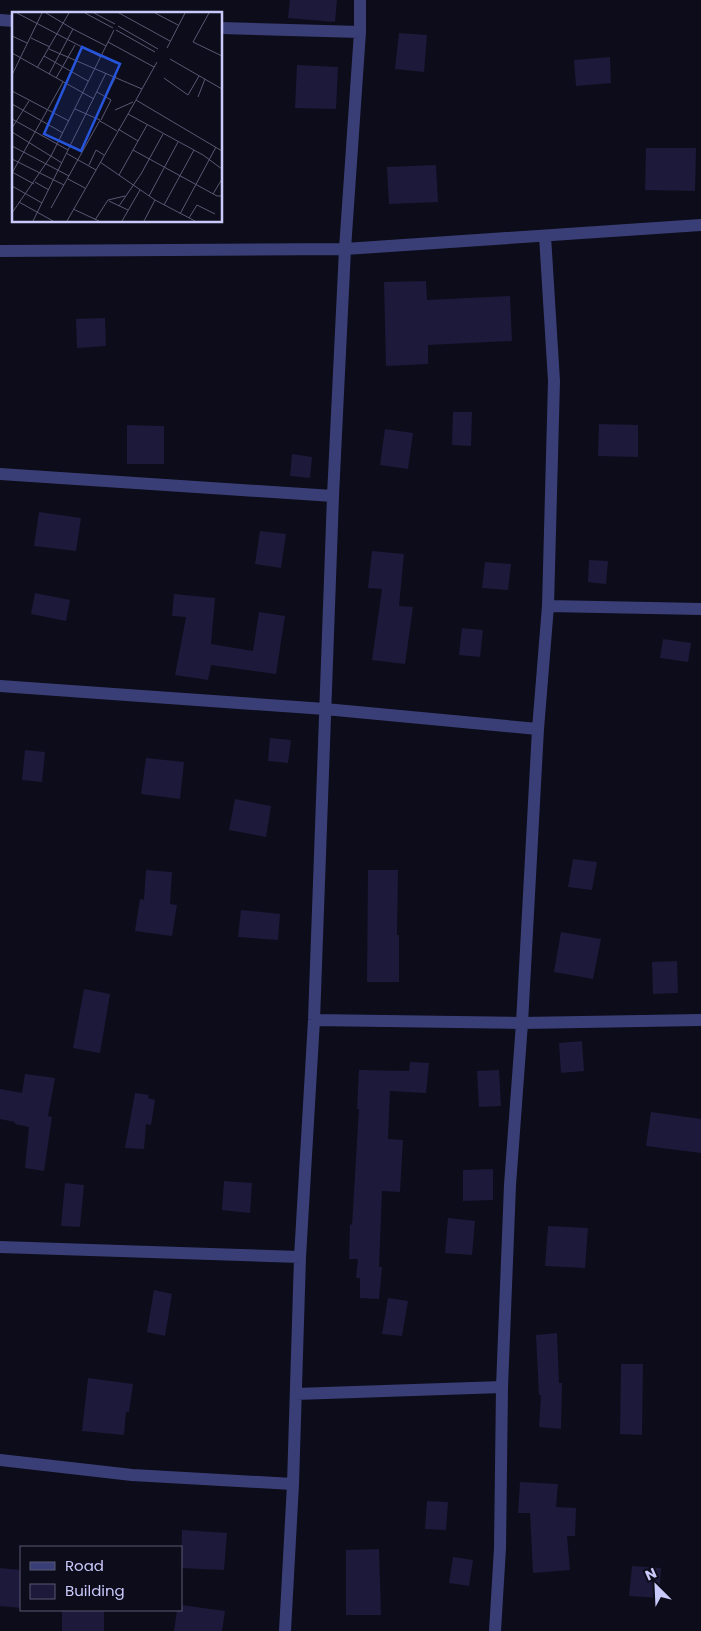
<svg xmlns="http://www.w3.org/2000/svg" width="701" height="1631" viewBox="0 0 701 1631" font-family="Poppins,sans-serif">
	<rect width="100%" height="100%" fill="#0d0c1a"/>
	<!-- building -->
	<path fill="#1d193a" d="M 290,0 L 337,0 L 335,22 L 288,18 Z
		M 399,33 L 427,35 L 424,72 L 395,69 Z
		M 610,57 L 611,83 L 576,86 L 574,60 Z
		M 297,65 L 338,67 L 336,109 L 295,108 Z
		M 646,148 L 696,148 L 695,191 L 645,190 Z
		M 436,165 L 438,202 L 389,204 L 387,167 Z
		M 426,281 L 427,300 L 510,296 L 512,341 L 428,345 L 428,364 L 386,366 L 384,282 Z
		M 105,318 L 106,346 L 77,348 L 76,319 Z
		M 453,412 L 472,412 L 471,446 L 452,445 Z
		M 599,424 L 638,425 L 638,457 L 598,456 Z
		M 127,425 L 164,426 L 164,464 L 127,464 Z
		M 385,429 L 413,433 L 408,469 L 380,465 Z
		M 292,454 L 312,457 L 310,478 L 290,476 Z
		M 39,512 L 81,518 L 76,551 L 34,546 Z
		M 260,531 L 286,534 L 281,568 L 255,564 Z
		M 372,551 L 404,554 L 399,606 L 413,607 L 405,664 L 372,660 L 382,589 L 368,588 Z
		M 589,560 L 608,561 L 606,584 L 588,582 Z
		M 485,562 L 511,564 L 508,590 L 482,588 Z
		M 35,593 L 70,600 L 66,621 L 31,614 Z
		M 174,594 L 215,598 L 211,644 L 253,651 L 259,612 L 285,616 L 276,674 L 211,665 L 208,680 L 175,675 L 186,617 L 172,616 Z
		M 462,628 L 483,630 L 480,657 L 459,655 Z
		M 663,639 L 691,643 L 688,662 L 660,658 Z
		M 270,738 L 291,740 L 288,763 L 268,761 Z
		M 25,750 L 45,752 L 42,782 L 22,780 Z
		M 146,758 L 184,762 L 180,799 L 141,794 Z
		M 235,799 L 271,806 L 266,837 L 229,830 Z
		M 573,859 L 597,862 L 592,890 L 568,887 Z
		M 146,870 L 172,872 L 170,904 L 177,905 L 172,936 L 135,931 L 140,899 L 144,900 Z
		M 368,870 L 398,870 L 397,935 L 399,935 L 399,982 L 367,982 Z
		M 241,910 L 280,914 L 278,940 L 238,937 Z
		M 561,932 L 601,939 L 593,979 L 554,972 Z
		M 677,961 L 678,993 L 653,994 L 652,962 Z
		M 84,989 L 110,994 L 100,1053 L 73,1048 Z
		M 582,1041 L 584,1071 L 561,1073 L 559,1043 Z
		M 410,1062 L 429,1063 L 426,1093 L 390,1091 L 388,1139 L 403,1140 L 400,1192 L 382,1191 L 379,1267 L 382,1267 L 379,1299 L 360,1298 L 360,1278 L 356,1278 L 358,1259 L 349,1259 L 350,1224 L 352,1225 L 359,1109 L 357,1109 L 359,1070 L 409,1071 Z
		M 499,1070 L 501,1106 L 479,1107 L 477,1071 Z
		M 25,1074 L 55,1078 L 48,1116 L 52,1117 L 44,1171 L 25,1168 L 29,1127 L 15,1124 L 15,1122 L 0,1119 L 0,1089 L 22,1093 Z
		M 135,1093 L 149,1095 L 148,1098 L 155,1100 L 151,1125 L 146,1124 L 144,1149 L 125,1148 Z
		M 651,1112 L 701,1119 L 701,1153 L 646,1146 Z
		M 493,1169 L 493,1200 L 463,1201 L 463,1170 Z
		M 224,1181 L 252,1183 L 250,1213 L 222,1210 Z
		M 65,1183 L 84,1185 L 80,1227 L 61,1226 Z
		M 448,1218 L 475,1221 L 472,1255 L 445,1253 Z
		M 548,1226 L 588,1228 L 585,1268 L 545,1266 Z
		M 154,1290 L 172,1294 L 165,1336 L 147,1332 Z
		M 388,1298 L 408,1301 L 402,1336 L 382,1334 Z
		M 557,1333 L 559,1383 L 562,1383 L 561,1429 L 539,1427 L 541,1395 L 539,1395 L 536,1335 Z
		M 621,1364 L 643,1364 L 642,1435 L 620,1434 Z
		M 88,1378 L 133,1384 L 129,1412 L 126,1412 L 124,1435 L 82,1431 Z
		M 520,1482 L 558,1484 L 556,1507 L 576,1508 L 575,1536 L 567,1536 L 570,1570 L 533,1573 L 530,1513 L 518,1513 Z
		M 427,1501 L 448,1502 L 446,1530 L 425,1529 Z
		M 182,1530 L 227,1533 L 224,1570 L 181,1568 Z
		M 379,1549 L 381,1615 L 346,1615 L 346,1550 Z
		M 453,1557 L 473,1560 L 469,1586 L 449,1583 Z
		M 632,1566 L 661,1568 L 659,1598 L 629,1596 Z
		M 0,1568 L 21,1570 L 21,1608 L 0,1606 Z
		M 181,1605 L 225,1611 L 222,1631 L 174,1631 L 177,1610 L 181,1610 Z
		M 62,1610 L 104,1610 L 104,1631 L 62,1631 Z"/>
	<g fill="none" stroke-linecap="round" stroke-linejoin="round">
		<!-- minor -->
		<path stroke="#3a3e76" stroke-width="12" d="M 0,20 L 14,21
			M 221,28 L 360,32
			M 0,251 L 345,249 L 701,225
			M 0,474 L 333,496
			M 548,606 L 701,609
			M 0,686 L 325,709 L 538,729
			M 314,1020 L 522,1023 L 701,1020
			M 0,1247 L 300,1257
			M 296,1394 L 502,1387
			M 0,1460 L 132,1475 L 293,1484
			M 285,1631 L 293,1484 L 300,1257 L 314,1020 L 333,496 L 345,249 L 360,32 L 360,0
			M 495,1631 L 500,1548 L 502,1387 L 510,1185 L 522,1023 L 538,729 L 548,606 L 554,381 L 545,236"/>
	</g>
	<!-- overview -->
	<g transform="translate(12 12)">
		<rect width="210" height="210" fill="#0d0c1a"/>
		<path fill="none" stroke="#585874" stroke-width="1" d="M 5,1 L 89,45M 34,1 L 61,17M 73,1 L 101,16M 82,1 L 103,12M 107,1 L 158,29M 143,1 L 166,13M 197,1 L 181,30 L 210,44M 106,14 L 146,37M 104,18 L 143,40M 0,24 L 15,31M 19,26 L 38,35M 96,30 L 142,55M 155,36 L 173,1M 37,37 L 130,77 L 124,88 L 210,139M 0,41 L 82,87M 32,44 L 76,69M 158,47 L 210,77M 25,56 L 57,1M 37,62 L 61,17 L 94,34M 0,63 L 30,1M 44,66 L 63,33M 152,66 L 176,83 L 187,64M 130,77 L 145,50M 0,79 L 57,109M 85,80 L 99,88 L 89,108M 94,84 L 104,64M 186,85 L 193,67M 0,92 L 51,121M 103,98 L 121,90M 116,102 L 191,143 L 210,157M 0,107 L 56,138M 88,109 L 105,119M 0,116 L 17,89M 106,117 L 126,129M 0,120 L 50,151M 0,134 L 57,164M 121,138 L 205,184 L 210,184M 54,141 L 84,158M 0,147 L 52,173M 88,150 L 143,188 L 183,209M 77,153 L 84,138 L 92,143M 0,160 L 22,172M 0,161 L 51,70M 107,163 L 135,113M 56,167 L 73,176M 23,170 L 37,178M 0,174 L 30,191M 201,182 L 210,167M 137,184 L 166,130M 97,189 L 116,198M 7,190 L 41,209M 152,193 L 182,138M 107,194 L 129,162 L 151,122M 39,196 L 88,108 L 63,97M 61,197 L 87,209M 0,201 L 39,144 L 102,18M 168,202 L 204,135M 177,206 L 185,193 L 203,202M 83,208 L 96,188 L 113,184M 21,209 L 94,61M 55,209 L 124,88M 110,209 L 128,178M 132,209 L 143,188"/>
		<path fill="#2654da" fill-opacity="0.15" stroke="#2654da" stroke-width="2.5" d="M 70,35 L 108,52 L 69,139 L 32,122 Z"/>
		<rect width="210" height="210" fill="none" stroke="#c9c9fb" stroke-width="2.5"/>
	</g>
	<!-- legend -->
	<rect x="20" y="1546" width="162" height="65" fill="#0d0c1a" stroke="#585874"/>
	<rect x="30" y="1562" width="25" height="8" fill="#3a3e76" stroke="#585874"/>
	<text x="65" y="1571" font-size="15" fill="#c9c9fb">Road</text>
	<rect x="30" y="1584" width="25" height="15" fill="#1d193a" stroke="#585874"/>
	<text x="65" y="1596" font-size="15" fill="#c9c9fb">Building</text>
	<!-- north arrow -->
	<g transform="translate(656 1586) rotate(336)" stroke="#0d0c1a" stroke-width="4" paint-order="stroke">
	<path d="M0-4L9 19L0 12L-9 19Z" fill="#c9c9fb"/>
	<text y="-8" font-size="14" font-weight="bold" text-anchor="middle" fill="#c9c9fb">N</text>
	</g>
</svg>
